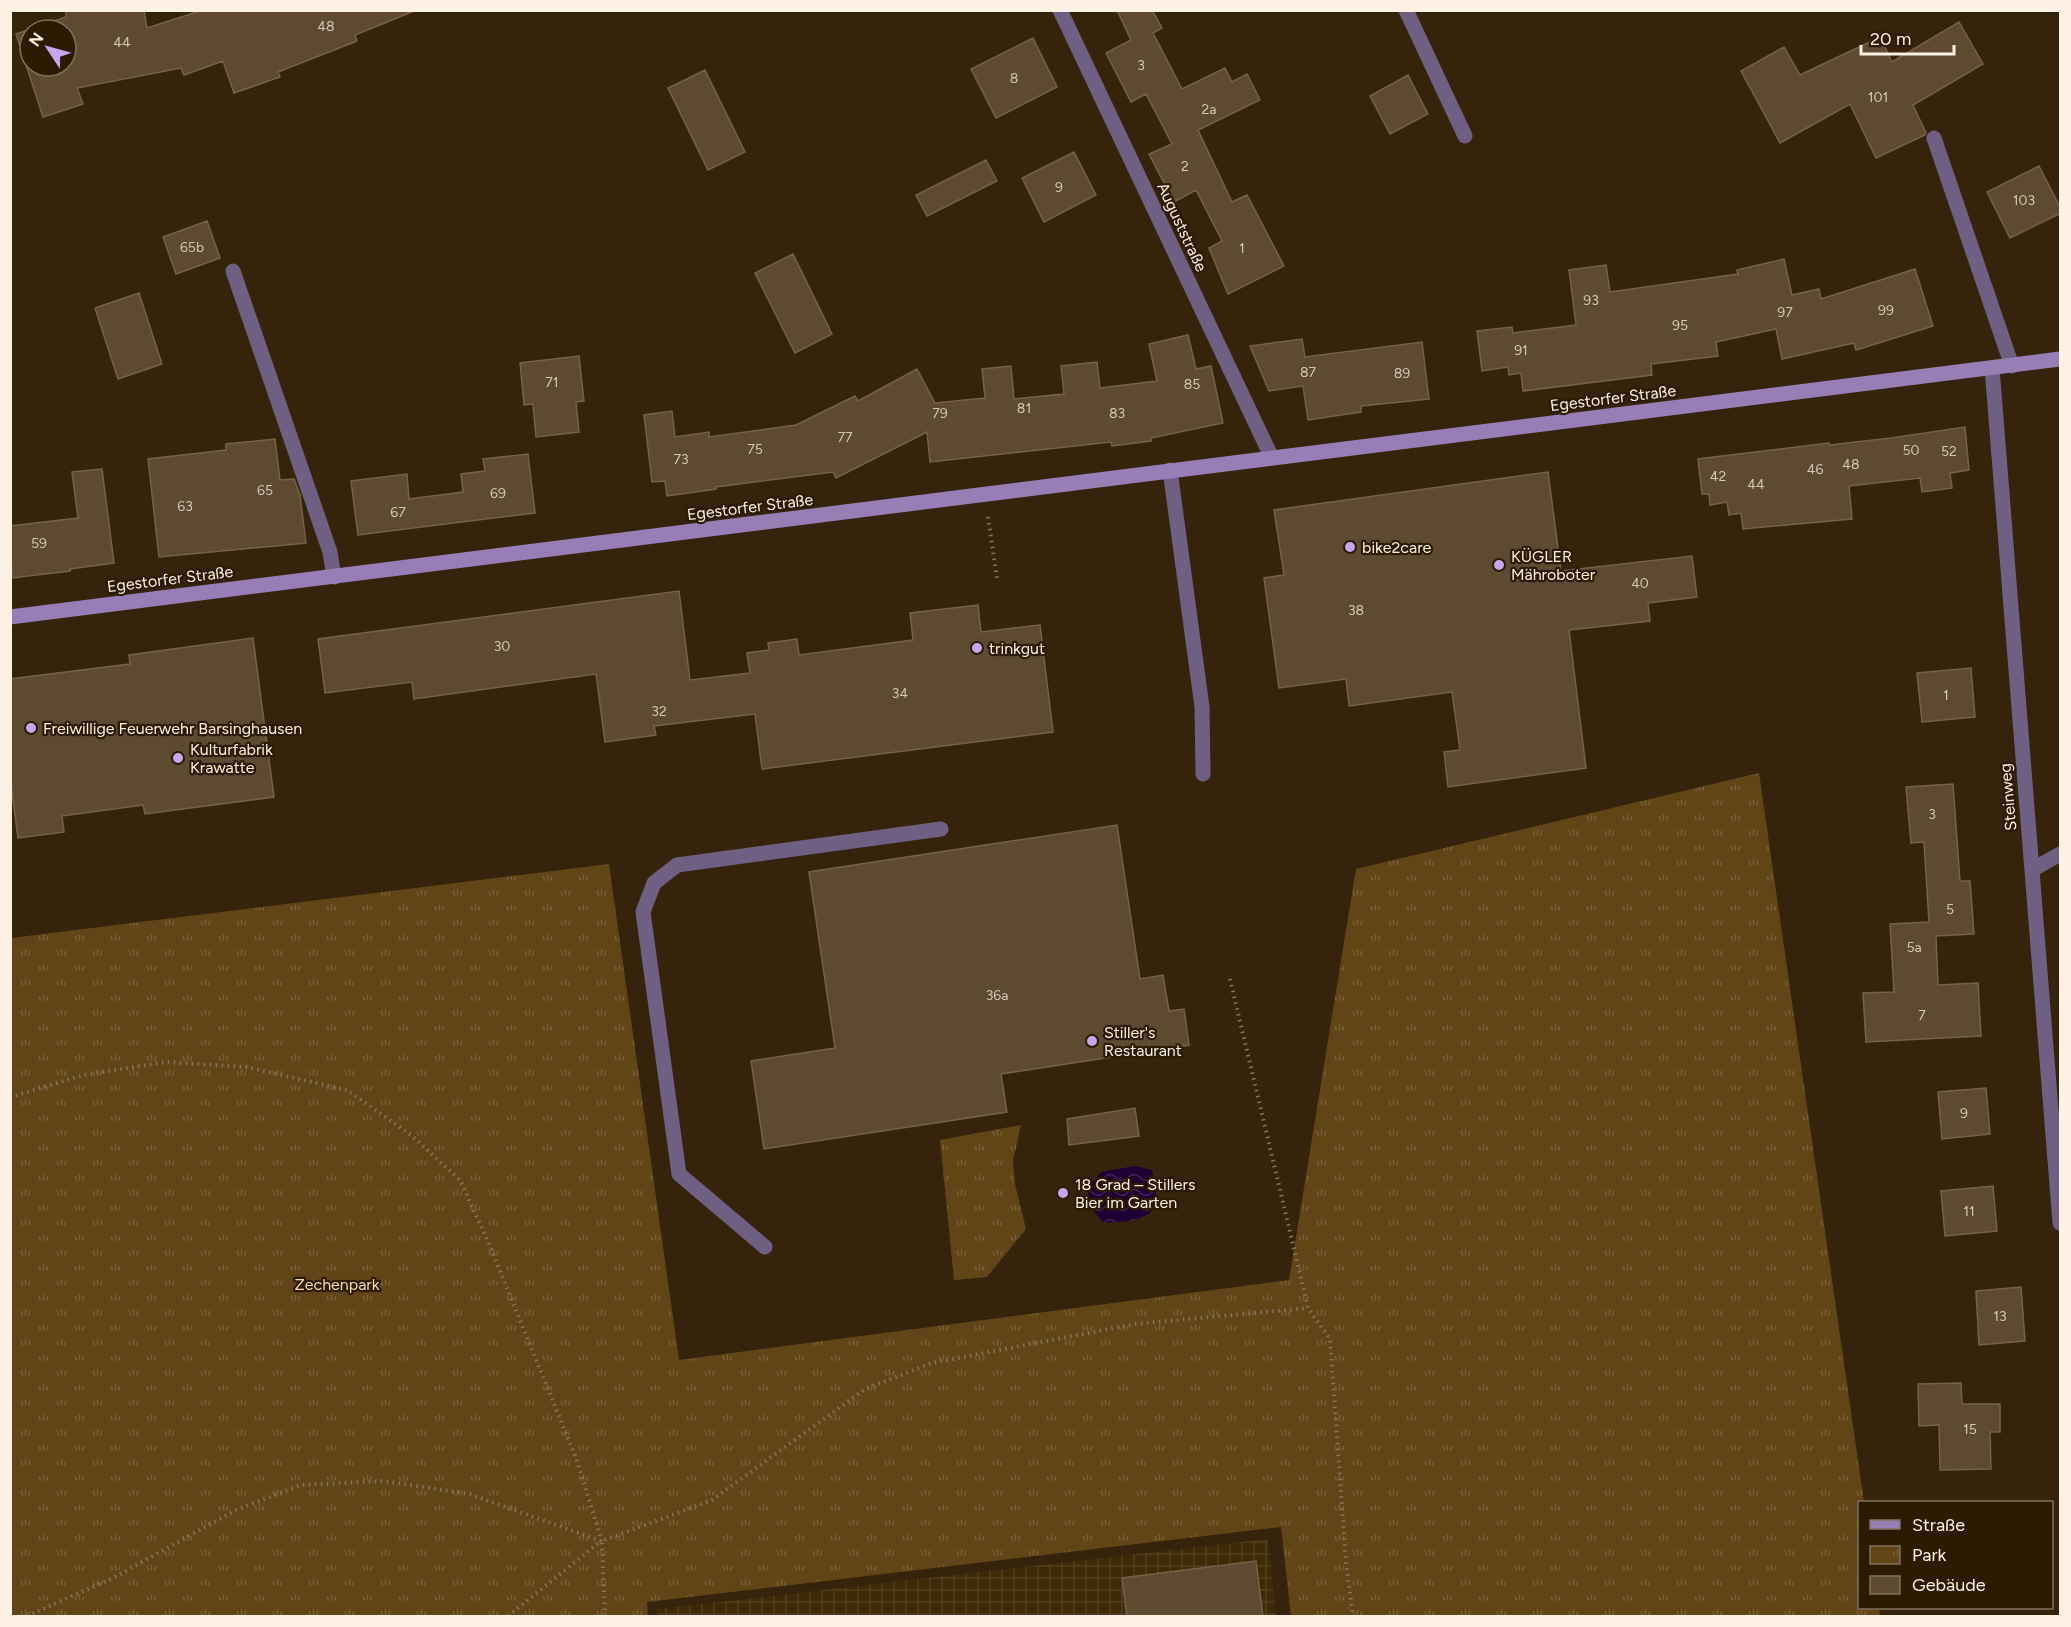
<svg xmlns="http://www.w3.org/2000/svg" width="2071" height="1627" viewBox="0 0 2071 1627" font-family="Figtree,sans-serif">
	<defs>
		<pattern id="industrial-grid" width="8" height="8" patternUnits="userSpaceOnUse" patternTransform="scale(1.5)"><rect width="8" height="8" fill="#3f2a08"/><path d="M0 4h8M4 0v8" fill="none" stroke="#523f20"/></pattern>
		<pattern id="park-tufts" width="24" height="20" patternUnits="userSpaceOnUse" patternTransform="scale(1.5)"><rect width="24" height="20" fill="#624516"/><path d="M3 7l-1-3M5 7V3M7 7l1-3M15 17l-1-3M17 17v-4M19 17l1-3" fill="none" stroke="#796038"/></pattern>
		<pattern id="water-waves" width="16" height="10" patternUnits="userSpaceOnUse" patternTransform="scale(1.5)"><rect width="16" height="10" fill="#1c0035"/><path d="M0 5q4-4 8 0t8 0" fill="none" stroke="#3e2652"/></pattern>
	</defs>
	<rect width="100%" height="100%" fill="#35240b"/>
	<!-- industrial -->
	<path fill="url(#industrial-grid)" d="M 1268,1539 L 1276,1616 L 658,1616 L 657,1609 Z"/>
	<!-- park -->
	<path fill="url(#park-tufts)" d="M 1759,773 L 1864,1502 L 1860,1502 L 1860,1608 L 1879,1608 L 1880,1616 L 1291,1616 L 1281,1527 L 647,1602 L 648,1616 L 11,1616 L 11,938 L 609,864 L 679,1360 L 1289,1280 L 1356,869 Z
		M 1021,1125 L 1013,1161 L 1015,1184 L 1026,1229 L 987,1277 L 954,1280 L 940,1140 Z"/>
	<!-- water -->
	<path fill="url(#water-waves)" d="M 1135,1166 L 1152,1170 L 1157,1202 L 1149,1214 L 1132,1221 L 1104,1223 L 1090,1207 L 1088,1188 L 1101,1172 Z"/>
	<!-- building -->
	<path fill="#5d4a31" stroke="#766248" stroke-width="1.5" fill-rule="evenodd" d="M 66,10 L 144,10 L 147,28 L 203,10 L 414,11 L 355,35 L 357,41 L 278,72 L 280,77 L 234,93 L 223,61 L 184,75 L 181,68 L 77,88 L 83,104 L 43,117 L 16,34 L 66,17 ZM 30,30 L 66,30 L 66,66 L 30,66 Z
		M 1117,10 L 1152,10 L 1162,28 L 1153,33 L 1182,89 L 1225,68 L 1232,82 L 1247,74 L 1260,100 L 1198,130 L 1232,202 L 1247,195 L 1284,266 L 1228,294 L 1209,248 L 1222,241 L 1196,190 L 1174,202 L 1149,154 L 1172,144 L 1146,94 L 1131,102 L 1106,53 L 1131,40 Z
		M 1959,22 L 1983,64 L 1913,105 L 1926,133 L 1925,135 L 1876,158 L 1850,104 L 1780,143 L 1741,71 L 1784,47 L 1800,75 L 1880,37 L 1892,62 Z
		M 1033,38 L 1057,87 L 996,118 L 971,69 Z
		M 705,70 L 745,152 L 708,170 L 668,88 Z
		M 1408,75 L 1428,114 L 1390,134 L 1370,96 Z
		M 1074,152 L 1096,195 L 1044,222 L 1022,178 Z
		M 986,160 L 997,181 L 927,216 L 916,195 Z
		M 2039,166 L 2061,209 L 2061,213 L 2010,238 L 1987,192 Z
		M 207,221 L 220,258 L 176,274 L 163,237 Z
		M 793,254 L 832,334 L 795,353 L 755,273 Z
		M 1784,259 L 1792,295 L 1819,289 L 1821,299 L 1915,269 L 1933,326 L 1856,350 L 1854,343 L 1782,359 L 1776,329 L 1716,342 L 1718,356 L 1651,364 L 1652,375 L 1523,391 L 1521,373 L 1509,375 L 1508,367 L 1482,371 L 1477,331 L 1512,327 L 1513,333 L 1576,325 L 1569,270 L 1606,265 L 1610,292 L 1738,274 L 1737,270 Z
		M 139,293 L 162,364 L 118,379 L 95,308 Z
		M 1188,335 L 1196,369 L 1211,366 L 1223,423 L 1151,438 L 1151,441 L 1112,446 L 1111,442 L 930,462 L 927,432 L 836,478 L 833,472 L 716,487 L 716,489 L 667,496 L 665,481 L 652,482 L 644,415 L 672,411 L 675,437 L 709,432 L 709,437 L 796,425 L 855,396 L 858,401 L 917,369 L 935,403 L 985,398 L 982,369 L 1011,366 L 1014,399 L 1064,394 L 1061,366 L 1097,362 L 1100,388 L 1157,381 L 1149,344 Z
		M 1302,339 L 1305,357 L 1422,342 L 1429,399 L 1361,406 L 1361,412 L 1308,420 L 1303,386 L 1269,391 L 1250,346 Z
		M 579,356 L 584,401 L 576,402 L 579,432 L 536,437 L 533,404 L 524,405 L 520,363 Z
		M 1965,427 L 1969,470 L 1950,473 L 1952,488 L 1922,492 L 1920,478 L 1849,486 L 1852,519 L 1743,529 L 1741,513 L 1729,515 L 1727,502 L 1710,505 L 1709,494 L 1702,494 L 1698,459 L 1829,443 L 1830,445 L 1891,438 Z
		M 275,439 L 280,480 L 294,479 L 300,495 L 306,543 L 159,557 L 148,459 L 226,450 L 226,444 Z
		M 528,454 L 535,513 L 358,535 L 351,481 L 407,474 L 409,499 L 463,492 L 461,474 L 485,471 L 483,459 Z
		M 102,469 L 114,563 L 70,569 L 70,571 L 12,578 L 10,526 L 78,518 L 72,472 Z
		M 1548,472 L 1561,571 L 1692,556 L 1697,597 L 1648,603 L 1650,621 L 1569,630 L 1586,768 L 1448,787 L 1444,752 L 1460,750 L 1452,692 L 1349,706 L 1346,679 L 1279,688 L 1264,578 L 1284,575 L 1274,510 Z
		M 679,591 L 690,680 L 750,673 L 747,653 L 769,650 L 768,643 L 797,639 L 799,655 L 913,640 L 910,613 L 978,605 L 981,632 L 1040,625 L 1053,732 L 762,769 L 755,714 L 654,726 L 656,735 L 605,742 L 596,674 L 414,699 L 412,682 L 325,693 L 318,639 Z
		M 253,638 L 274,797 L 145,814 L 143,805 L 62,816 L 64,832 L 18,838 L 10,777 L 10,679 L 130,664 L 129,655 Z
		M 1971,668 L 1975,717 L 1922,722 L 1917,673 Z
		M 1953,784 L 1960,881 L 1970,881 L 1974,934 L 1936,936 L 1938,985 L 1978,983 L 1981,1036 L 1866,1042 L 1863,993 L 1894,992 L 1890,924 L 1929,922 L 1924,842 L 1911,843 L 1906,787 Z
		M 1117,825 L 1140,979 L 1163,975 L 1169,1011 L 1184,1009 L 1189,1045 L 1001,1074 L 1007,1112 L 764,1149 L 751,1061 L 835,1048 L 809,872 Z
		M 1986,1088 L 1990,1134 L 1942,1139 L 1938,1092 Z
		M 1135,1108 L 1139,1136 L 1069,1145 L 1067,1119 Z
		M 1993,1186 L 1997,1231 L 1945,1236 L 1941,1191 Z
		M 2021,1287 L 2025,1341 L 1979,1345 L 1976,1291 Z
		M 1961,1383 L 1962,1404 L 2000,1404 L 2000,1432 L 1990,1432 L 1991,1469 L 1940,1470 L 1939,1425 L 1919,1426 L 1918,1384 Z
		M 1256,1561 L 1263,1617 L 1127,1617 L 1122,1578 Z"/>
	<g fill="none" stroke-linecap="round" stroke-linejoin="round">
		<!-- path -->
		<path stroke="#847560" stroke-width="4" stroke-dasharray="1.5 4.5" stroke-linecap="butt" d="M 988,517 L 997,579
			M 1230,979 L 1308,1308 L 1330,1339 L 1346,1562 L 1353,1616
			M 10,1097 L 84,1075 L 165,1062 L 246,1067 L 347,1090 L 411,1135 L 460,1180 L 490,1246 L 576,1458 L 602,1541
			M 27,1616 L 113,1578 L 236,1510 L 301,1485 L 384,1481 L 469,1494 L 601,1541
			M 508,1616 L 601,1541
			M 605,1616 L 602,1541 L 712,1500 L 865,1389 L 932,1363 L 1135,1324 L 1308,1308"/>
		<!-- service -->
		<path stroke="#6f6083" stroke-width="15" d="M 1406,10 L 1465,136
			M 1934,138 L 2012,366
			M 233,271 L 330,552 L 334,577
			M 765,1247 L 679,1174 L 643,912 L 654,883 L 677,865 L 941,829"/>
		<!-- minor -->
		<path stroke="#6f6083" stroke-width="15" d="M 1060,10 L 1272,458
			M 1992,368 L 2060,1223
			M 1170,470 L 1202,707 L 1203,774
			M 2032,870 L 2060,854"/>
		<!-- secondary -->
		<path stroke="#977fb6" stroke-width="15" d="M 10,617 L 2060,359"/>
	</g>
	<!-- markers -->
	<g fill="#c6a6f0" stroke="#2b1b02" stroke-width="2">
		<circle cx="1350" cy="547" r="6"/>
		<circle cx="1499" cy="565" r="6"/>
		<circle cx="977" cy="648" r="6"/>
		<circle cx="31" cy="728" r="6"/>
		<circle cx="178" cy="758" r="6"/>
		<circle cx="1092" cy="1041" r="6"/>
		<circle cx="1063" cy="1193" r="6"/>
	</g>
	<g text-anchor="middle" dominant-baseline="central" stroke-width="4.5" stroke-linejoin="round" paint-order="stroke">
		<!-- number labels -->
		<g font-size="14" fill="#d4c7b6">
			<text x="326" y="26">48</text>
			<text x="122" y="42">44</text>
			<text x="1141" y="65">3</text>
			<text x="1014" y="78">8</text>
			<text x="1878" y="97">101</text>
			<text x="1209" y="109">2a</text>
			<text x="1185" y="166">2</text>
			<text x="1059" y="187">9</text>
			<text x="2024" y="200">103</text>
			<text x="192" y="247">65b</text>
			<text x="1242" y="248">1</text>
			<text x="1591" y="300">93</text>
			<text x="1886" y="310">99</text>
			<text x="1785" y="312">97</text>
			<text x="1680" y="325">95</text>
			<text x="1521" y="350">91</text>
			<text x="1308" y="372">87</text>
			<text x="1402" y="373">89</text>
			<text x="552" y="382">71</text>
			<text x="1192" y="384">85</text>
			<text x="1024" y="408">81</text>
			<text x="940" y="413">79</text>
			<text x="1117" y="413">83</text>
			<text x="845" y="437">77</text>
			<text x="755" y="449">75</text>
			<text x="1911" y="450">50</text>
			<text x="1949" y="451">52</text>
			<text x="681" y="459">73</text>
			<text x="1851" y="464">48</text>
			<text x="1815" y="469">46</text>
			<text x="1718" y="476">42</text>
			<text x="1756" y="484">44</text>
			<text x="265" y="490">65</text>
			<text x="498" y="493">69</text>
			<text x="185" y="506">63</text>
			<text x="398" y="512">67</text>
			<text x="39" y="543">59</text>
			<text x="1640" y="583">40</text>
			<text x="1356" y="610">38</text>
			<text x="502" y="646">30</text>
			<text x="900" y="693">34</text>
			<text x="1946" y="695">1</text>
			<text x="659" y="711">32</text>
			<text x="1932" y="814">3</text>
			<text x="1950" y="909">5</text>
			<text x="1914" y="947">5a</text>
			<text x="997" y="995">36a</text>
			<text x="1922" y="1015">7</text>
			<text x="1964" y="1113">9</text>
			<text x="1969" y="1211">11</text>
			<text x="2000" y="1316">13</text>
			<text x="1970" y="1429">15</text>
		</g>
		<!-- street labels -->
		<g font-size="16" fill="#fcf1e2" stroke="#2b1b02">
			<text transform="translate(1182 227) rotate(65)">Auguststraße</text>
			<text transform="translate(1613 398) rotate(-7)">Egestorfer Straße</text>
			<text transform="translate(750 507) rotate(-7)">Egestorfer Straße</text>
			<text transform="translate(170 579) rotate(-7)">Egestorfer Straße</text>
			<text transform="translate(2008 797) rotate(-95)">Steinweg</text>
		</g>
		<!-- poi labels -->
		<g font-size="16" fill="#fcf1e2" stroke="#2b1b02" text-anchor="start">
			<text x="1362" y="547">bike2care</text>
			<text x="1511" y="556">KÜGLER<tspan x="1511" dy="18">Mähroboter</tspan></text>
			<text x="989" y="648">trinkgut</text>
			<text x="43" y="728">Freiwillige Feuerwehr Barsinghausen</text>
			<text x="190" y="749">Kulturfabrik<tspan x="190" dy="18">Krawatte</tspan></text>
			<text x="1104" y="1032">Stiller's<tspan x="1104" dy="18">Restaurant</tspan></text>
			<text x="1075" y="1184">18 Grad – Stillers<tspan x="1075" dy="18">Bier im Garten</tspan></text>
		</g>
		<!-- park labels -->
		<g font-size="16" fill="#f9dbb2" stroke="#2b1b02">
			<text x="337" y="1284">Zechenpark</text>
		</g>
	</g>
	<!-- border -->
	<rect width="2071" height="1627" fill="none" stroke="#fcf1e2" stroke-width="24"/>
	<!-- legend -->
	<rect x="1858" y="1501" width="195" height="108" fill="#2b1b02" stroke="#7f715c" stroke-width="1.5"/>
	<rect x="1870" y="1520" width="30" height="9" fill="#977fb6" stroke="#7f715c" stroke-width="1.5"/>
	<text x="1912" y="1531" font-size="18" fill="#fcf1e2">Straße</text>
	<rect x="1870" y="1546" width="30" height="18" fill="url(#park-tufts)" stroke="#7f715c" stroke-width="1.5"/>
	<text x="1912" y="1561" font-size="18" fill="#fcf1e2">Park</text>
	<rect x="1870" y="1576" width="30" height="18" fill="#5d4a31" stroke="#7f715c" stroke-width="1.5"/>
	<text x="1912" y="1591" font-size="18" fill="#fcf1e2">Gebäude</text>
	<!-- north arrow -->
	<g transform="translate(48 48) rotate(306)"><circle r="28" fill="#2b1b02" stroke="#7f715c" stroke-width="1.5"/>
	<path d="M0-4.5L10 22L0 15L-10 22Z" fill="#c6a6f0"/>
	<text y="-9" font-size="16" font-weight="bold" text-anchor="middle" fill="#fcf1e2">N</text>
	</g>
	<!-- scale -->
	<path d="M1861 45v9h93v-9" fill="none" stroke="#fcf1e2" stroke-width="3"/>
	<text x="1870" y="45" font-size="18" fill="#fcf1e2" stroke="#2b1b02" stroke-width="4.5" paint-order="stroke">20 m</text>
</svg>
